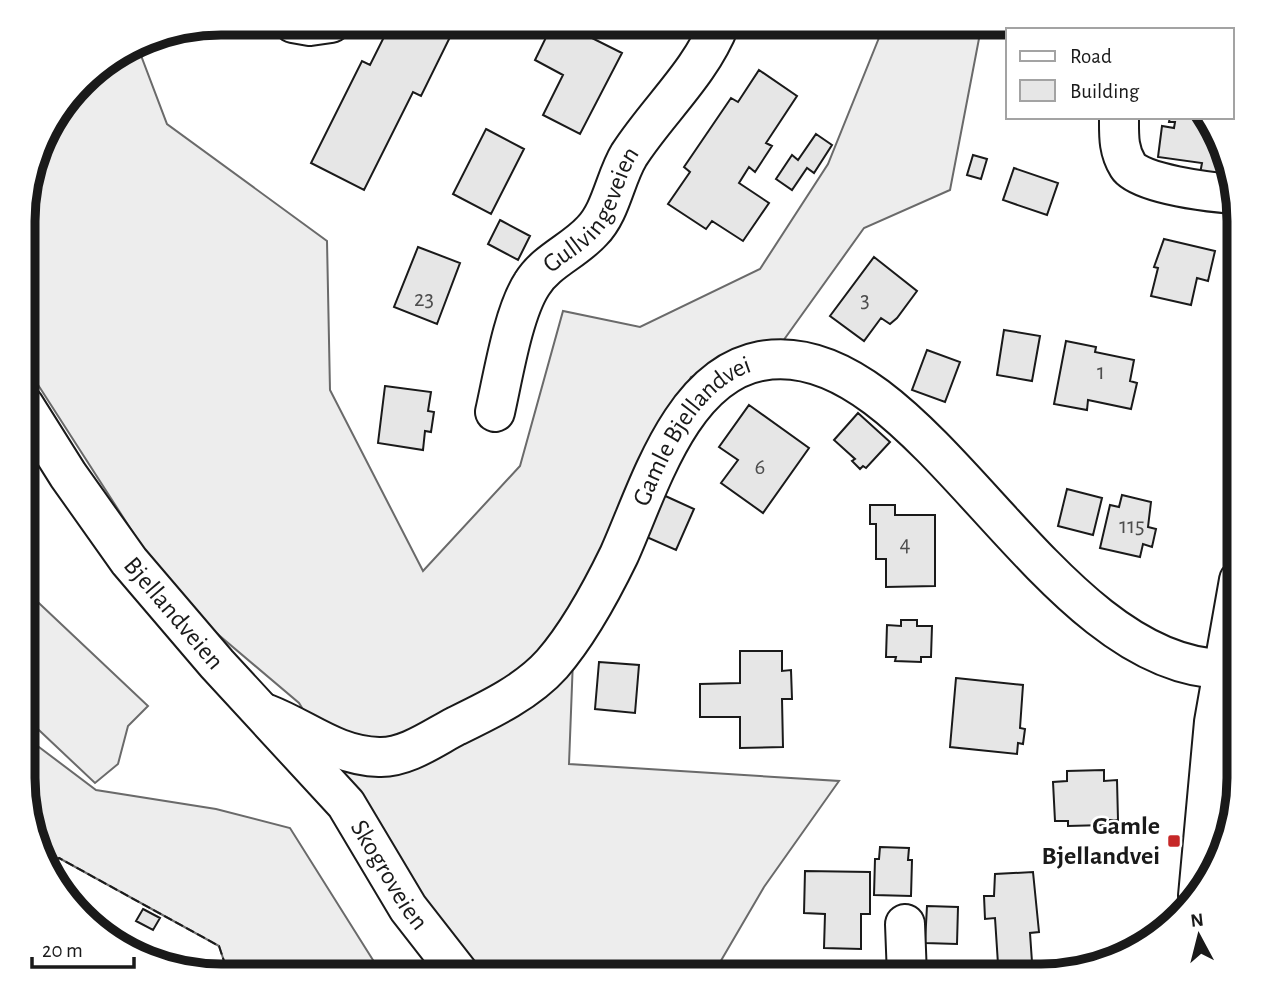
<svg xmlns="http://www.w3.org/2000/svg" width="1262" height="999" viewBox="0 0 1262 999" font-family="'Alegreya Sans',sans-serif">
	<rect width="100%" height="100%" fill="#fff"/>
	<!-- built -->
	<path fill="#ededed" stroke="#6a6a6a" stroke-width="2" d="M 885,23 L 982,23 L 950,190 L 864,228 L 783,341 L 691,377 L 575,607 L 569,764 L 839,781 L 764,887 L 712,976 L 483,976 L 425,908 L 299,703 L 175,598 L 24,363 L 25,195 L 49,122 L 91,72 L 137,45 L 167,124 L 327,241 L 330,390 L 423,571 L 520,466 L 563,311 L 640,327 L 760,269 L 828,164 Z
		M 24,589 L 148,706 L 128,726 L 118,764 L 95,783 L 23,715 Z
		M 23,735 L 96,790 L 216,809 L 290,828 L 383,976 L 229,976 L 219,946 L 59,858 L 44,867 L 23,792 Z"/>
	<!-- building -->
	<path fill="#e6e6e6" stroke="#1a1a1a" stroke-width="2" d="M 391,23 L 446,23 L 455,27 L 421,96 L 413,92 L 364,190 L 311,163 L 362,61 L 370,65 Z
		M 553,23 L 562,23 L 622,53 L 580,134 L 543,115 L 563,75 L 535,60 Z
		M 759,70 L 797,96 L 766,143 L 772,146 L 755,172 L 749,167 L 739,183 L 769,203 L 743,241 L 712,221 L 706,229 L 668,204 L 690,172 L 684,167 L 731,98 L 738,102 Z
		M 1170,117 L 1207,117 L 1219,134 L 1227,166 L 1222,182 L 1199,179 L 1202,163 L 1158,157 L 1162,126 L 1174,128 L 1175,122 L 1169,122 Z
		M 486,129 L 524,149 L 491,214 L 453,194 Z
		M 816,134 L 832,145 L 814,173 L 807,168 L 792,190 L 776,179 L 792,155 L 798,160 Z
		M 973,155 L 987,159 L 981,179 L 967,175 Z
		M 1014,168 L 1058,183 L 1047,215 L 1003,200 Z
		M 500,220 L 530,236 L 518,260 L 488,244 Z
		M 1164,239 L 1215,251 L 1208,281 L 1197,278 L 1191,305 L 1151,296 L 1158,268 L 1154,267 Z
		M 418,247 L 460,263 L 437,324 L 394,307 Z
		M 874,257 L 917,291 L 897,318 L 890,324 L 881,318 L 864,341 L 830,316 Z
		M 1004,330 L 1040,336 L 1032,381 L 997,375 Z
		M 1066,341 L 1096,347 L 1095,352 L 1134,360 L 1130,381 L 1137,383 L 1131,409 L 1088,400 L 1087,410 L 1054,404 Z
		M 927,350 L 960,362 L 945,402 L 912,390 Z
		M 385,386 L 431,392 L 428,411 L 434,412 L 431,432 L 425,431 L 423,450 L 378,443 Z
		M 749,405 L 809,448 L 763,513 L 721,483 L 738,460 L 719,447 Z
		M 858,413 L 890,442 L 866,468 L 863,466 L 860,469 L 852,461 L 855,459 L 834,440 Z
		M 1067,489 L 1102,498 L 1093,535 L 1058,526 Z
		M 661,494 L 694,509 L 676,550 L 642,535 Z
		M 1122,495 L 1151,502 L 1148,527 L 1156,529 L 1152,547 L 1143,544 L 1140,557 L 1100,548 L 1110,505 L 1119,507 Z
		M 870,505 L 895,505 L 895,515 L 935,515 L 935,586 L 886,587 L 886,559 L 876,559 L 876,524 L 870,524 Z
		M 901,620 L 917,620 L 917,626 L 932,626 L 931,657 L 921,657 L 921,662 L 895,661 L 896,657 L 886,657 L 887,625 L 901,626 Z
		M 740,651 L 782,651 L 782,671 L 791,670 L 792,699 L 782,699 L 783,747 L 740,748 L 740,717 L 700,717 L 700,684 L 740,683 Z
		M 599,662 L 639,665 L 635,713 L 595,709 Z
		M 956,678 L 1023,685 L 1020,728 L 1025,729 L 1023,744 L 1018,743 L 1017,754 L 950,747 Z
		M 1104,770 L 1104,781 L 1117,780 L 1118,820 L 1105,820 L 1105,825 L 1068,826 L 1068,821 L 1055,821 L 1053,782 L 1067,781 L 1067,771 Z
		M 880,847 L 909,848 L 908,860 L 912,860 L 911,896 L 874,895 L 875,859 L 879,859 Z
		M 805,871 L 870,872 L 870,914 L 861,914 L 861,949 L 824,948 L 825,914 L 804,913 Z
		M 1033,872 L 1039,932 L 1030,933 L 1032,962 L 998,964 L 995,918 L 985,919 L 984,896 L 994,896 L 995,874 Z
		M 927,906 L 958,907 L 957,944 L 925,943 Z
		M 143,909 L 160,918 L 153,930 L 136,921 Z"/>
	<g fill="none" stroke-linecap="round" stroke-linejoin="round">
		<defs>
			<g id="minor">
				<path d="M 293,23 L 310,26 L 331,23"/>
				<path d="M 1119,117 C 1119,135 1118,150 1128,166 C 1139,184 1211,192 1233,194"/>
				<path id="s1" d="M 24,405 L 68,475 L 129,561 L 217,664 L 346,804 L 408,908 L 461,976"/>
				<path id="s2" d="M 495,412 C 503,377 513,313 532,284 C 546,261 574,251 592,231 C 611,212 615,178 629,155 C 658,110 700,74 720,23"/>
				<path id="s3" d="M 267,714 C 306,729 335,756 379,757 C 406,758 433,738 456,726 C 489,710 527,692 552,664 C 579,633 601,592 619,555 C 648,491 680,376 761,361 C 920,331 1044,667 1224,669"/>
				<path d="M 905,924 L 907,976"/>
			</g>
			<path id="major" d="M 1198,896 L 1214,722 L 1239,580"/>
		</defs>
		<!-- minor casing -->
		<use href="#minor" stroke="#1a1a1a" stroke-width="42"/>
		<!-- major casing -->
		<use href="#major" stroke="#1a1a1a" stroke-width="42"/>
		<!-- minor -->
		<use href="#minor" stroke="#fff" stroke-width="38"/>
		<!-- major -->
		<use href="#major" stroke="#fff" stroke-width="38"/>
		<!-- fence -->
		<path stroke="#1a1a1a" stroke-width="2" stroke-dasharray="9 3.5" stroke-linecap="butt" d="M 44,867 L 59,858 L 219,946 L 229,976"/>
	</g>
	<!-- markers -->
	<rect fill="#c62828" stroke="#fff" stroke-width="2.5" x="1167" y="834" width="14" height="14" rx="3.5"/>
	<g text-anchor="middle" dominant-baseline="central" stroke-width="5" stroke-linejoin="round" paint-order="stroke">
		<!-- number labels -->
		<g font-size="23" fill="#4d4d4d">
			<text x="424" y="299">23</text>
			<text x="865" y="300">3</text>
			<text x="1101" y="372">1</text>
			<text x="760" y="467">6</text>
			<text x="1132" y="526">115</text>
			<text x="905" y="544">4</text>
		</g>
		<!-- street labels -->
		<g font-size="26" fill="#1a1a1a" stroke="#fff">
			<text stroke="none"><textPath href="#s2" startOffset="231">Gullvingeveien</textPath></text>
			<text stroke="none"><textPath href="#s3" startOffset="595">Gamle Bjellandvei</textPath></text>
			<text stroke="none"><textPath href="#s1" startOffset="257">Bjellandveien</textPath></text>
			<text stroke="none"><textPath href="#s1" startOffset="597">Skogroveien</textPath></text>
		</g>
		<!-- poi labels -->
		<g font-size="26" font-weight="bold" fill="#1a1a1a" stroke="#fff" text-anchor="end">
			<text x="1160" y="826">Gamle<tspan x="1160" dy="30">Bjellandvei</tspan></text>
		</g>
	</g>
	<!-- crop -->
	<path d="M0 0H1262V999H0ZM221 35H1041A186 186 0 0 1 1227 221V778A186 186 0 0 1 1041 964H221A186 186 0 0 1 35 778V221A186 186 0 0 1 221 35Z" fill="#fff" fill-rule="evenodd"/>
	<path fill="none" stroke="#1a1a1a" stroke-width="9" d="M221 35H1041A186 186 0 0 1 1227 221V778A186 186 0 0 1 1041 964H221A186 186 0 0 1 35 778V221A186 186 0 0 1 221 35Z"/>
	<!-- legend -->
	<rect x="1006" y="28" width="228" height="91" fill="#ffffff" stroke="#a3a3a3" stroke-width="2"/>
	<rect x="1020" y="51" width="35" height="10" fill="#ffffff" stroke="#a3a3a3" stroke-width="2"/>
	<text x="1070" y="63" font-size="21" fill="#1a1a1a">Road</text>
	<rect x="1020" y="80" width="35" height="21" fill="#e6e6e6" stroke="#a3a3a3" stroke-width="2"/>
	<text x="1070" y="98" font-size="21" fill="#1a1a1a">Building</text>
	<!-- north arrow -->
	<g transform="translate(1199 936) rotate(353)" stroke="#ffffff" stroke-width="5" paint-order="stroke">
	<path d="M0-5L12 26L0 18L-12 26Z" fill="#1a1a1a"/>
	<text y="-10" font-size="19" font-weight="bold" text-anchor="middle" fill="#1a1a1a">N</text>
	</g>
	<!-- scale -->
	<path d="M32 957v10h102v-10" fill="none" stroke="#1a1a1a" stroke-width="3.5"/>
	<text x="42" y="957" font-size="21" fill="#1a1a1a" stroke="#ffffff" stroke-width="5" paint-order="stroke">20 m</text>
</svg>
